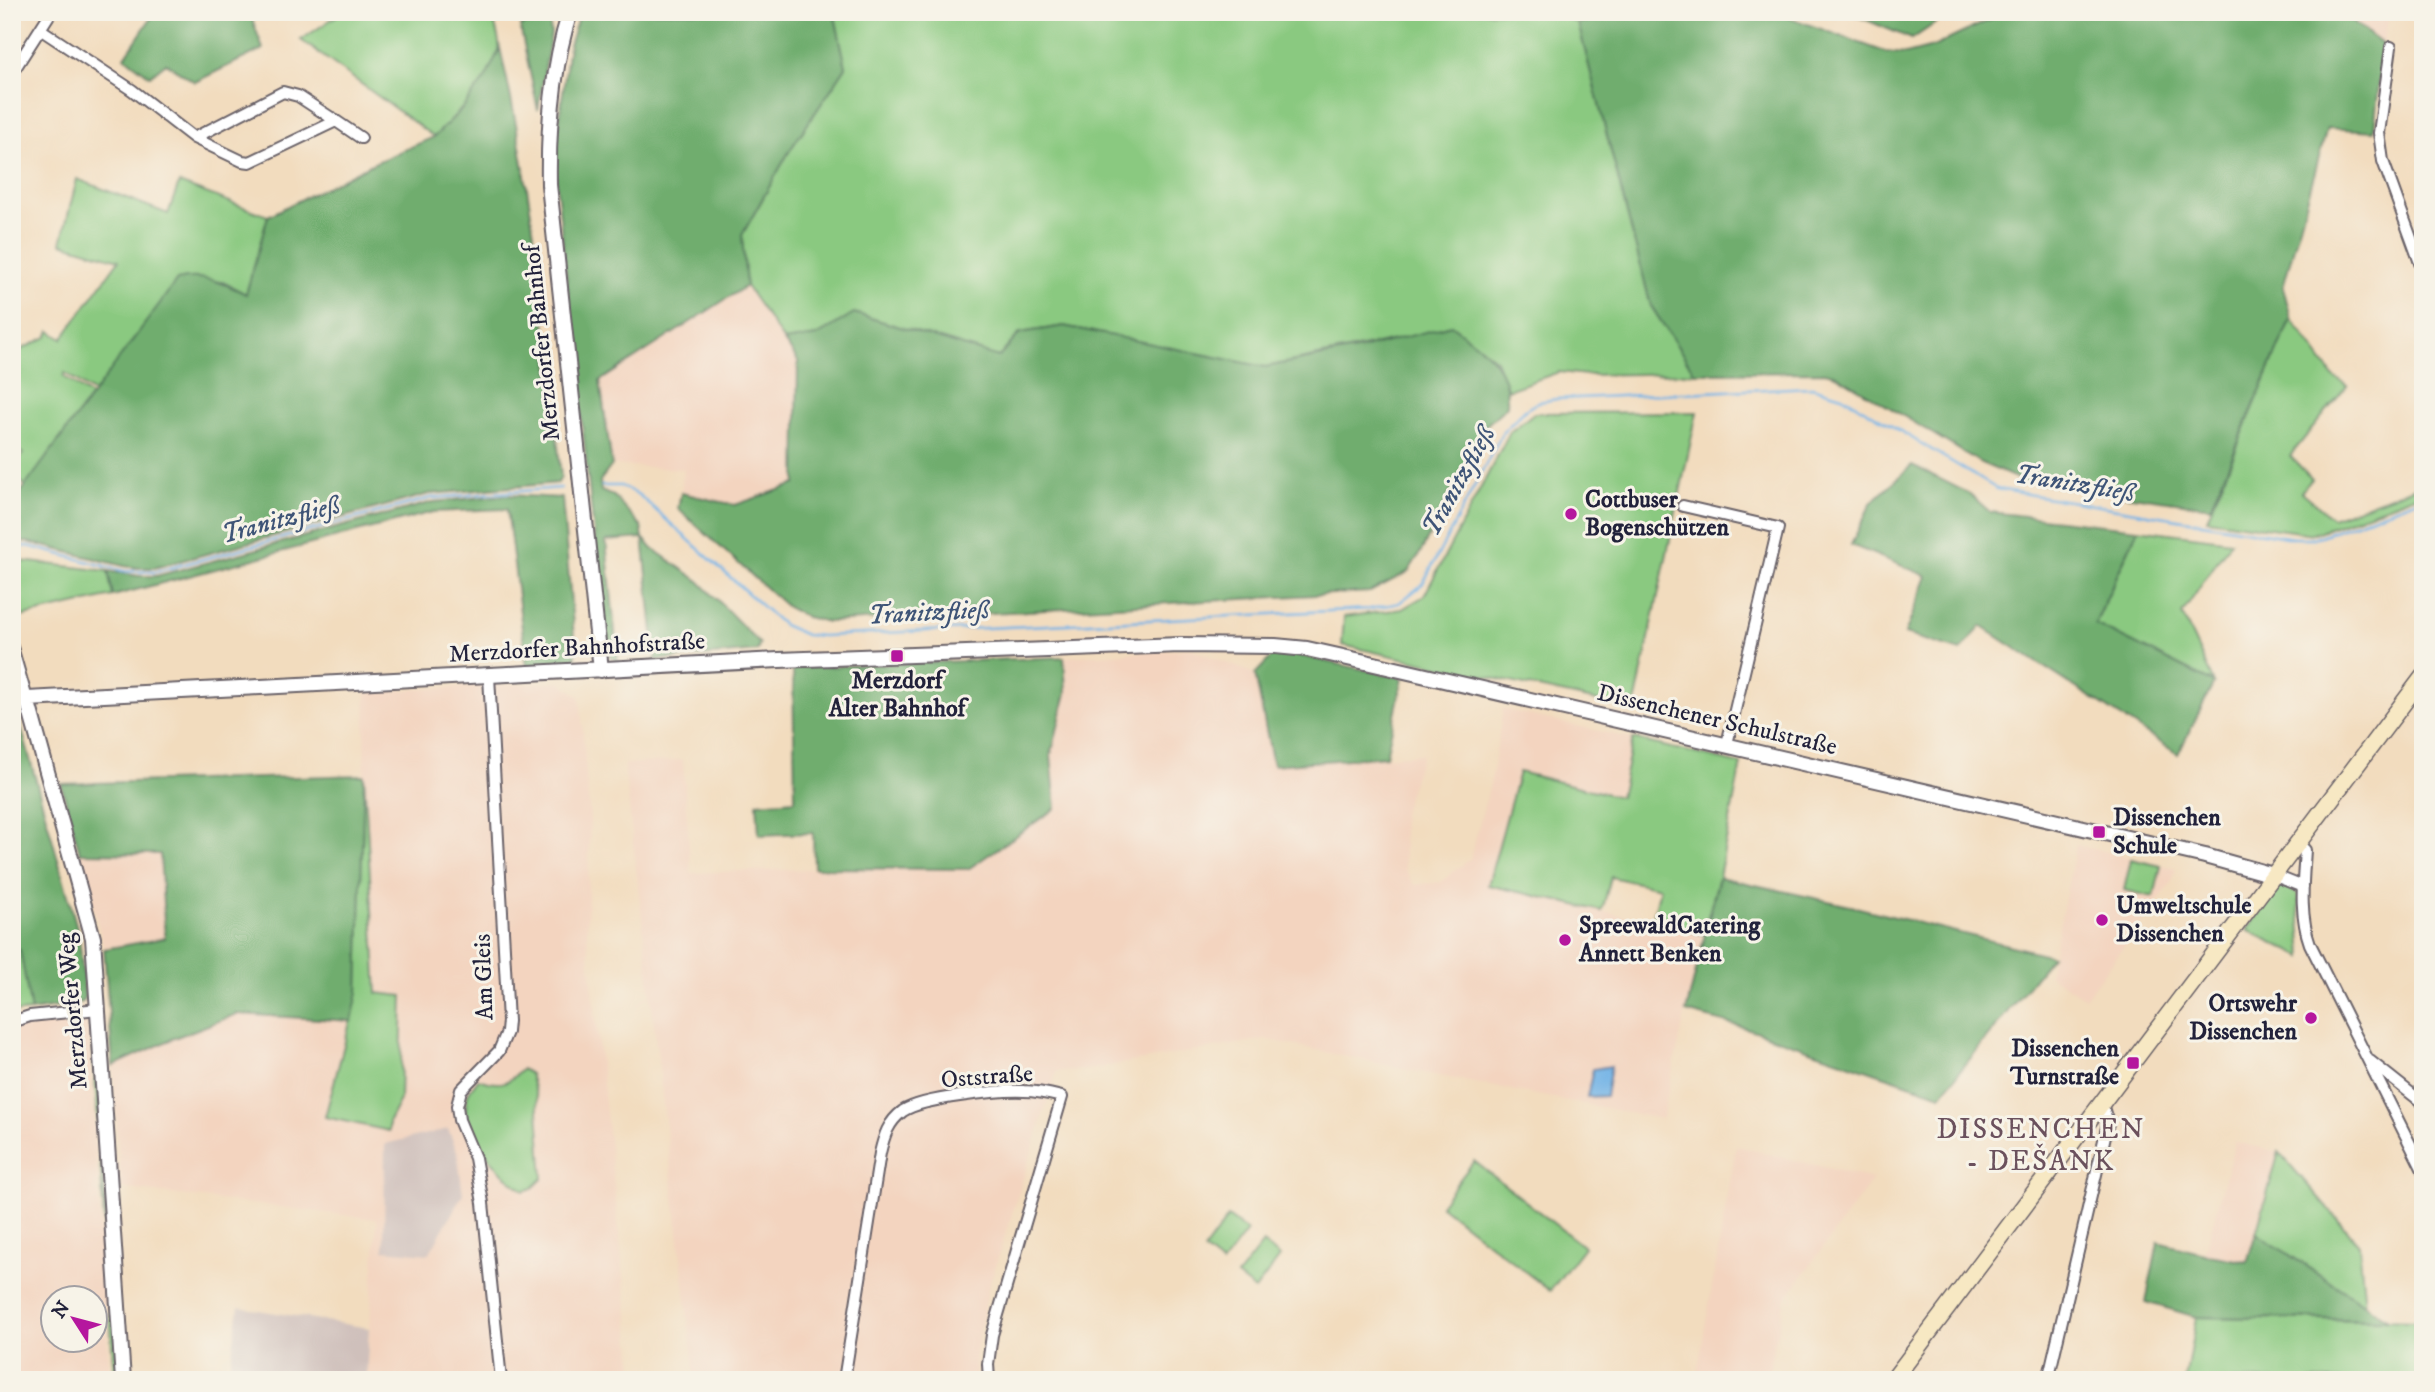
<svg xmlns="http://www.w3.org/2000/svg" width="2435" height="1392" viewBox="0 0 2435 1392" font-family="'IM FELL DW Pica',serif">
	<rect width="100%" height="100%" fill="#f7f3e8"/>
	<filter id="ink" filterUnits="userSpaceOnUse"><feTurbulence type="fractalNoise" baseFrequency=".0143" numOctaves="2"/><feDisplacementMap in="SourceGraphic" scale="14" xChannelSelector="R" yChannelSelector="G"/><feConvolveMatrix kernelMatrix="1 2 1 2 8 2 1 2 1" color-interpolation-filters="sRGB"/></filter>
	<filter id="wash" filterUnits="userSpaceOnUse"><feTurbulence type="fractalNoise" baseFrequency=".00686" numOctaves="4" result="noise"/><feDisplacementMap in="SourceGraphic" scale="28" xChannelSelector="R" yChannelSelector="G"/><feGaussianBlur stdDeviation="1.57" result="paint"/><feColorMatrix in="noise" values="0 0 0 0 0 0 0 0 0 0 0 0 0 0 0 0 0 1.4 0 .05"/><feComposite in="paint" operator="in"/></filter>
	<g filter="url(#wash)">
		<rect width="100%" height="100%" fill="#f2dcbe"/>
		<!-- built -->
		<path fill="#f3d4bf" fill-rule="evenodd" d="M 2341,12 L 2390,12 L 2383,45 Z
			M 746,286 L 798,361 L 797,484 L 735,505 L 681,493 L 684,469 L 612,465 L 600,380 Z
			M 1191,649 L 1255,674 L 1273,765 L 1422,754 L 1402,815 L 1405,869 L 1414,885 L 1441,882 L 1470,859 L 1492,776 L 1503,709 L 1633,739 L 1620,797 L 1488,885 L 1703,934 L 1662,1119 L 1424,1073 L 1265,1039 L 1085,1070 L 1057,1071 L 988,1290 L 975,1356 L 976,1380 L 695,1380 L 624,764 L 683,760 L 691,873 L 861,867 L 968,869 L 1056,808 L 1051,756 L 1066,693 L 1064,657 Z
			M 560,682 L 580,697 L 590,819 L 587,935 L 635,1380 L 366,1380 L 377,1219 L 121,1188 L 113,1066 L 174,1038 L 237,1014 L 352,1021 L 325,1117 L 389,1121 L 400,1100 L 403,997 L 358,992 L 366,692 Z
			M 2076,845 L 2176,868 L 2172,883 L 2085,998 L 2049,975 Z
			M 80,853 L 160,853 L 165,939 L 104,949 Z
			M 79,1015 L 88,1024 L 110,1380 L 12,1380 L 12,1026 L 30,1021 ZM 52,1298 L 94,1298 L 94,1340 L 52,1340 Z
			M 2235,1142 L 2279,1152 L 2247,1262 L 2204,1254 Z
			M 1736,1146 L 1873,1179 L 1785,1300 L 1766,1380 L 1696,1380 Z"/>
		<!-- industrial -->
		<path fill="#cfc0bb" d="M 448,1129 L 457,1151 L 463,1194 L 429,1254 L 384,1250 L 385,1144 Z
			M 239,1307 L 369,1328 L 366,1380 L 260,1380 L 229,1374 Z"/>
		<!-- green -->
		<path fill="#8ac980" stroke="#56765e" stroke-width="2" d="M 342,12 L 491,12 C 494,23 501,40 499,50 C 492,81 456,115 434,137 L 301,40 Z
			M 834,12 L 1550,12 L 1578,23 L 1651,306 L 1695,373 L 1587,375 L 1559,372 L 1508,390 L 1496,360 L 1451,325 L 1419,335 L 1265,367 L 1064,326 L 1020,333 L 999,357 L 854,313 L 817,336 L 784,341 L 746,286 L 742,235 L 790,150 L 846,67 Z
			M 77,179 L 168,214 L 179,183 L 268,216 L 246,294 L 223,282 L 177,280 L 95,394 L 65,373 L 63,376 L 91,396 L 26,486 L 12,474 L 12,459 L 17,462 L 23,454 L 15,448 L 19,442 L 12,437 L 12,354 L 47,337 L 50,331 L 62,339 L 119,260 L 61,243 Z
			M 2291,318 L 2333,376 L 2347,386 L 2290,456 L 2312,479 L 2301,492 L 2332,518 L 2423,484 L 2423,493 L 2313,534 L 2207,519 Z
			M 1697,412 L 1634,709 L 1342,645 L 1344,617 L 1402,609 L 1424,596 L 1510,432 L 1534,413 Z
			M 2138,529 L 2231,541 L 2182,614 L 2214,683 L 2095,625 Z
			M 12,560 L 108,571 L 113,596 L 20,617 L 12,587 Z
			M 1633,739 L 1741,764 L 1719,877 L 1703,934 L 1652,922 L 1660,888 L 1611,877 L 1602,911 L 1488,885 L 1519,772 L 1620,797 Z
			M 364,775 L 377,993 L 403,996 L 400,1100 L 389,1121 L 389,1131 L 325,1117 L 358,992 Z
			M 2131,859 L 2161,866 L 2154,897 L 2124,890 Z
			M 2280,884 L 2298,894 L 2303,957 L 2247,930 Z
			M 20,949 L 31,1011 L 12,1013 L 12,950 Z
			M 97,1048 L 110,1296 L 113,1297 L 119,1380 L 114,1380 L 93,1049 Z
			M 522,1069 L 530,1074 L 537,1098 L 543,1178 L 533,1188 L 524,1191 C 500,1174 458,1129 467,1097 C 468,1091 475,1084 478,1079 C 499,1086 508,1085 522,1069 Z
			M 2279,1152 L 2359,1244 L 2365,1305 L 2256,1233 Z
			M 1474,1161 L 1584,1247 L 1550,1291 L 1440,1205 Z
			M 1228,1217 L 1247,1231 L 1222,1264 L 1204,1250 Z
			M 1263,1243 L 1280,1257 L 1255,1290 L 1237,1276 Z
			M 2196,1317 L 2423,1321 L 2423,1380 L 2185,1380 Z"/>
		<!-- forest -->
		<path fill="#6fad6e" stroke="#486854" stroke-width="2" d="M 155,12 L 242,12 L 252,19 L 263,49 L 195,82 L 166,63 L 150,76 L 125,57 Z
			M 580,12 L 834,12 L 846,67 L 790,150 L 742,235 L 746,286 L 600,381 L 612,465 L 600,481 L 601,491 L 614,496 L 641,526 L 643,538 L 653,549 L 699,581 L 760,644 L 757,651 L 656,660 L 643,538 L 606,541 L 618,662 L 607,654 L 554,162 L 569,45 Z
			M 1646,12 L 1774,12 L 1885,52 L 1906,54 L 1933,47 L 2006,12 L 2341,12 L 2383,45 L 2374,131 L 2327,128 L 2283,287 L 2291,318 L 2211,507 L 2023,481 L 1981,463 L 1836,375 L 1825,372 L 1695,373 L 1651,306 L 1578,23 Z
			M 1847,12 L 1952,12 L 1912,39 Z
			M 549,17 L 551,34 L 538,110 L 520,26 Z
			M 500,48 C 533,189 547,333 561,477 L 558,483 L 429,494 L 154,568 L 138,568 L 124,566 L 28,542 L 12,543 L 12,504 L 177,280 C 202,273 224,283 246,294 L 268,216 L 372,164 L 434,137 L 461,110 L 486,77 Z
			M 854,313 L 999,357 L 1020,333 L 1064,326 L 1265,367 L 1361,349 L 1451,325 C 1482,349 1510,363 1507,406 L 1482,429 L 1422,550 L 1408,572 L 1370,592 L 828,622 L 806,617 L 787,607 L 678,509 L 681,493 L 735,505 L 796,484 L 798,361 L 784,341 L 817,336 Z
			M 1912,465 L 1970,494 L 1990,512 L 2138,529 L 2095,624 L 2214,683 L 2178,754 L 1981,626 L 1961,651 L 1905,634 L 1927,576 L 1851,545 L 1871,503 Z
			M 507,495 L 562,498 L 576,660 L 570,659 C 562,670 540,667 527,668 L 507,509 L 433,512 L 113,596 L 108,571 L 139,576 L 156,576 L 433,502 Z
			M 1277,651 L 1403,678 L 1386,756 L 1273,765 L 1255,674 Z
			M 1064,657 L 1066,693 L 1051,756 L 1056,808 L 968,869 L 814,868 L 813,833 L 759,835 L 757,803 L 795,800 L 793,668 Z
			M 12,715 L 20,723 L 79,935 L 85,996 L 82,1002 L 76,1004 L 31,1011 L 20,950 L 12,950 Z
			M 364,775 L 358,992 L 352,1021 L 237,1014 L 174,1038 L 113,1066 L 104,949 L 165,938 L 160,854 L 80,853 L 61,784 Z
			M 1719,877 L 1855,907 L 2052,956 L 1941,1095 L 1746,1028 L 1686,1012 Z
			M 2256,1233 L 2388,1320 L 2196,1317 L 2146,1302 L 2158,1242 L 2204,1254 L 2247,1262 Z
			M 132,1371 L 216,1380 L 133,1380 Z"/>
		<!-- water -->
		<path fill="#71b2e6" stroke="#4a6a90" stroke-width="2" d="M 1611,1066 L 1606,1096 L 1587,1097 L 1593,1069 Z"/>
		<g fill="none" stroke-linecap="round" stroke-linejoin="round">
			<!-- stream -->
			<path stroke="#71b2e6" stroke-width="2.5" d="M 602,486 L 621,486 L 639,495 L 783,625 L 806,635 L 823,636 L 1370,609 L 1399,603 L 1422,585 L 1503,432 L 1525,410 L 1538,402 L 1557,399 L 1812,387 L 1842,396 L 1997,489 L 2293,538 L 2315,538 L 2423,498
				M 12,548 L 28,546 L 124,571 L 155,572 L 431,498 L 561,488"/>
		</g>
	</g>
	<g filter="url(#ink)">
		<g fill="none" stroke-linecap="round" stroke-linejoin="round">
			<defs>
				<path id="minor" d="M 40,29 L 132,90 L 194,138 L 242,161 L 250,162 L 336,121 L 298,96 L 283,92 L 194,138
					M 2391,47 L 2379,133 L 2383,161 L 2423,271
					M 12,73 L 51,12
					M 336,121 L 361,138
					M 1683,506 L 1778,528 L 1727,744
					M 12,647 L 27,699 L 12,698
					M 489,676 L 508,1021 L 507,1032 L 499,1051 L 461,1090 L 457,1106 L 459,1120 L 475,1158 L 483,1203 L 501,1380
					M 2297,843 L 2305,850 C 2303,881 2299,914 2310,944 L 2423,1170
					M 2273,875 L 2303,887
					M 12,1022 L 30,1016 L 98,1009
					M 2370,1061 L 2423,1103
					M 844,1380 L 880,1153 C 884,1136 888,1122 903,1111 C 922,1098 999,1090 1024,1091 C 1037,1091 1050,1094 1062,1097 L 992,1335 L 988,1364 L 989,1380
					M 2048,1380 L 2108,1123 L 2102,1104"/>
				<path id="tertiary" d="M 570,12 C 552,68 548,126 549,185 L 601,670
					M 123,1380 L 93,938 L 27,699 L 779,660 L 1180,645 L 1275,646 L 1307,649 L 1370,663 L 2205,856 L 2273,875"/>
				<path id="secondary" d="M 1893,1380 L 2423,677"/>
			</defs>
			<!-- minor casing -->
			<use href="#minor" stroke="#6b6369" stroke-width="14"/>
			<!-- tertiary casing -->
			<use href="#tertiary" stroke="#6b6369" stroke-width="18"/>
			<!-- secondary casing -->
			<use href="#secondary" stroke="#6b6369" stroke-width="19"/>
			<!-- minor -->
			<use href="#minor" stroke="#fff" stroke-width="10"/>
			<!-- tertiary -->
			<use href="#tertiary" stroke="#fff" stroke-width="14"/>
			<!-- secondary -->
			<use href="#secondary" stroke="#f7e8c3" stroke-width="16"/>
		</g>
	</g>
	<!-- markers -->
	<g fill="#b5179e" stroke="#f7f3e8" stroke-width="2.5">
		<circle cx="1571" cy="514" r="7"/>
		<rect x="890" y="649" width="14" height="14" rx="3.5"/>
		<rect x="2092" y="825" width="14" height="14" rx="3.5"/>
		<circle cx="2102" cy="920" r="7"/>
		<circle cx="1565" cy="940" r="7"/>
		<circle cx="2311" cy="1018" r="7"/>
		<rect x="2126" y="1056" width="14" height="14" rx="3.5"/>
	</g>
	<g text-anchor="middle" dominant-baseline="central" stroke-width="6" stroke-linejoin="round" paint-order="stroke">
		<!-- street labels -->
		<g font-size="24" fill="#22223b" stroke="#f7f3e8">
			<text transform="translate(542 343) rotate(-96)">Merzdorfer Bahnhof</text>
			<text transform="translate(577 648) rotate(-3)">Merzdorfer Bahnhofstraße</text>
			<text transform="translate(1717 720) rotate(13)">Dissenchener Schulstraße</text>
			<text transform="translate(484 977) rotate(-92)">Am Gleis</text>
			<text transform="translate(73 1011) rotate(-95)">Merzdorfer Weg</text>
			<text transform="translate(987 1077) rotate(-4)">Oststraße</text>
		</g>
		<!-- poi labels -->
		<g font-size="24" font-weight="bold" fill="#22223b" stroke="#f7f3e8" text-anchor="start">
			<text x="1585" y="500">Cottbuser<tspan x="1585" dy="28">Bogenschützen</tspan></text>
			<text x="897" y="681" text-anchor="middle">Merzdorf<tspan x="897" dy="28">Alter Bahnhof</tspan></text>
			<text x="2113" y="818">Dissenchen<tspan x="2113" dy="28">Schule</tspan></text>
			<text x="2116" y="906">Umweltschule<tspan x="2116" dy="28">Dissenchen</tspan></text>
			<text x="1579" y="926">SpreewaldCatering<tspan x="1579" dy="28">Annett Benken</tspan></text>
			<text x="2297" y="1004" text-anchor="end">Ortswehr<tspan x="2297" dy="28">Dissenchen</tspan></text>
			<text x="2119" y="1049" text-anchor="end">Dissenchen<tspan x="2119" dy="28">Turnstraße</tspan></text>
		</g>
		<!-- water labels -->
		<g font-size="26" font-style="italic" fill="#3e5477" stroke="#f7f3e8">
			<text transform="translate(1459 481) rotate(-61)">Tranitzfließ</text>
			<text transform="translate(2075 484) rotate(9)">Tranitzfließ</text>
			<text transform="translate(281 520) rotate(-15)">Tranitzfließ</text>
			<text transform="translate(929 613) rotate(-3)">Tranitzfließ</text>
		</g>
		<!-- quarter labels -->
		<g font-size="28" letter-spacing="2" fill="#6b515d" stroke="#f7f3e8">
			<text x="2041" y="1129">DISSENCHEN<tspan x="2041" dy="32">- DEŠANK</tspan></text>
		</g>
	</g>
	<!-- margin -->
	<rect width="2435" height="1392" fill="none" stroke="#f7f3e8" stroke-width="42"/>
	<!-- north arrow -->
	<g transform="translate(74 1319) rotate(306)"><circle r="33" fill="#f7f3e8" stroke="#a29fa3" stroke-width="2"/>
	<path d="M0-5L12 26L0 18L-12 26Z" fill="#b5179e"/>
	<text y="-10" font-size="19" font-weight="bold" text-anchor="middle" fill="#22223b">N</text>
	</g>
</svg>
